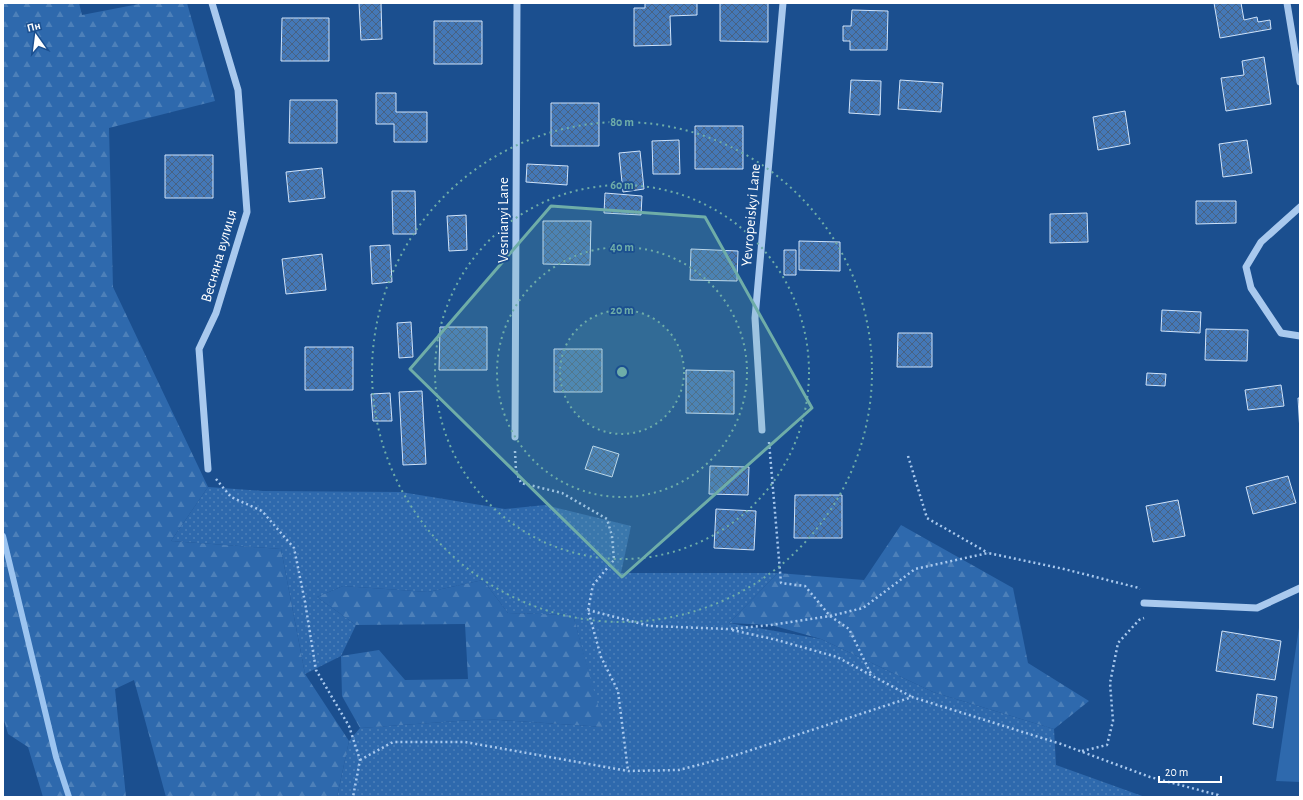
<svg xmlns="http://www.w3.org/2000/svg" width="1303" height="800" viewBox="0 0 1303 800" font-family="'Alegreya Sans',sans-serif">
	<defs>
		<pattern id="grass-dots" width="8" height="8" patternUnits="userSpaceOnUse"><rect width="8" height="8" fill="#2e69ad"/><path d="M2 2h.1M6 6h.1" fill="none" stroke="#4d80b9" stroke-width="1.8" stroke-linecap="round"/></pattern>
		<pattern id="forest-firs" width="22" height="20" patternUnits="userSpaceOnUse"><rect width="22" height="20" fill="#2e69ad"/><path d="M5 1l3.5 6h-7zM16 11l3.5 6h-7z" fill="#4d80b9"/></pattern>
		<pattern id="building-cross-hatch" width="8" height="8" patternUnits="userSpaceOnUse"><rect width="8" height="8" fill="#4478b7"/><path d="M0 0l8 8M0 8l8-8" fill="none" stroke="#486282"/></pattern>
	</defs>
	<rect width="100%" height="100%" fill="#1b4f8f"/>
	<!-- grass -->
	<path fill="url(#grass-dots)" d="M 208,487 L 263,491 L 401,492 L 505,509 L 545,505 L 631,526 L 621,573 L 778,573 L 729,623 L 821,639 L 933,692 L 1054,729 L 1056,765 L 1145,797 L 337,797 L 349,741 L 360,728 L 486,719 L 603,727 L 573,615 L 508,613 L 483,580 L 428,592 L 343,586 L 317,597 L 356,625 L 341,656 L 305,674 L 281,549 L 171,541 Z"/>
	<!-- forest -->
	<path fill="url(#forest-firs)" d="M 3,3 L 79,3 L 82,15 L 144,3 L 187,3 L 215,101 L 109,128 L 113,287 L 208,487 L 171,541 L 281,549 L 305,674 L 349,741 L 337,797 L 166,797 L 134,680 L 115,689 L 126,797 L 43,797 L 28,747 L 8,734 L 3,717 Z
		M 901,525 L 1013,588 L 1028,663 L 1089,701 L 1054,729 L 933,692 L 821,639 L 771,625 L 729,623 L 778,573 L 864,580 Z
		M 483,580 L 508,613 L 573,615 L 604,727 L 486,719 L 360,728 L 342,696 L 341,656 L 379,650 L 405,680 L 468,679 L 465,624 L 356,625 L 317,597 L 343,586 L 428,592 Z"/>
	<!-- garden -->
	<path fill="#2e69ad" d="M 1300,621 L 1300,782 L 1276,781 Z"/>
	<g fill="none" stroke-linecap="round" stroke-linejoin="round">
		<!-- stream -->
		<path stroke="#9cc4f0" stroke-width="6" d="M 3,536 L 56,757 L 69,797"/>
	</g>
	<!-- building -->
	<path fill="url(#building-cross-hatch)" stroke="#cfe3fa" d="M 359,3 L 381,3 L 382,39 L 361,40 Z
		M 645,3 L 697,3 L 697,15 L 670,16 L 671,45 L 634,46 L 634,8 L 645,8 Z
		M 720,3 L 768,3 L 768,42 L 720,41 Z
		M 1214,3 L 1241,3 L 1244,20 L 1257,17 L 1258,22 L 1270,20 L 1271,29 L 1220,38 Z
		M 852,10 L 888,11 L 887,50 L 850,50 L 850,41 L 843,41 L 843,26 L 851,26 Z
		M 282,18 L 329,18 L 329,61 L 281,61 Z
		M 434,21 L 482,21 L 482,64 L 434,64 Z
		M 1264,57 L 1271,104 L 1226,111 L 1221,78 L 1244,75 L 1242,61 Z
		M 851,80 L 881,81 L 880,115 L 849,113 Z
		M 900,80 L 943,83 L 941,112 L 898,109 Z
		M 376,93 L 396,93 L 396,112 L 427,112 L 427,142 L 394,142 L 394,124 L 376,124 Z
		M 290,100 L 337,100 L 337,143 L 289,143 Z
		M 551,103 L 599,103 L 599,146 L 551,146 Z
		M 1125,111 L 1130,144 L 1098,150 L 1093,117 Z
		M 695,126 L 743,126 L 743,169 L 695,169 Z
		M 679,140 L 680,174 L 653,174 L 652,141 Z
		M 1247,140 L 1252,173 L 1223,177 L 1219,144 Z
		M 640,151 L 644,189 L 623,192 L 619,153 Z
		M 165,155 L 213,155 L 213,198 L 165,198 Z
		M 527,164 L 568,166 L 567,185 L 526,182 Z
		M 322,168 L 325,198 L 289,202 L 286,172 Z
		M 392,191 L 415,191 L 416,234 L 393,234 Z
		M 605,193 L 642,196 L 641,215 L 604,213 Z
		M 1196,201 L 1236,201 L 1236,223 L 1196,224 Z
		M 1087,213 L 1088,242 L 1050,243 L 1050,214 Z
		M 466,215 L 467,250 L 449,251 L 447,216 Z
		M 543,221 L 591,221 L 590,265 L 543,264 Z
		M 799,241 L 840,242 L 840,271 L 799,270 Z
		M 390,245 L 392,282 L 372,284 L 370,246 Z
		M 691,249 L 738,251 L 737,281 L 690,280 Z
		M 784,250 L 796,250 L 796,275 L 784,275 Z
		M 322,254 L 326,290 L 286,294 L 282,259 Z
		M 1162,310 L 1201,312 L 1200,333 L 1161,331 Z
		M 411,322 L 413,357 L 399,358 L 397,323 Z
		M 440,327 L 487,327 L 487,370 L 439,370 Z
		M 1206,329 L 1248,330 L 1247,361 L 1205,360 Z
		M 898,333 L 932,333 L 932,367 L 897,367 Z
		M 305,347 L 353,347 L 353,390 L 305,390 Z
		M 554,349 L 602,349 L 602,392 L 554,392 Z
		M 686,370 L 734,371 L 734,414 L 686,413 Z
		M 1147,373 L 1166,374 L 1165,386 L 1146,385 Z
		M 1281,385 L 1284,406 L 1248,410 L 1245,390 Z
		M 422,391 L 426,464 L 403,465 L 399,392 Z
		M 390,393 L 392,421 L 373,421 L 371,394 Z
		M 1298,398 L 1300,398 L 1300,432 Z
		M 593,446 L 619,454 L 612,477 L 585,469 Z
		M 710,466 L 749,467 L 748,495 L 709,494 Z
		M 1288,476 L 1296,503 L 1253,514 L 1246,487 Z
		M 795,495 L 842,495 L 842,538 L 794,538 Z
		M 1178,500 L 1185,536 L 1153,542 L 1146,506 Z
		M 716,509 L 756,511 L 754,550 L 714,548 Z
		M 1222,631 L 1281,641 L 1275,680 L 1216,671 Z
		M 1257,694 L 1277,697 L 1273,728 L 1253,724 Z"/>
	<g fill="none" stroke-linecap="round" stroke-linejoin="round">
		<!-- path -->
		<path stroke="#a9c9ee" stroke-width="2.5" stroke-dasharray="2 3" stroke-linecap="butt" d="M 769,442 L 781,583 L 805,586 L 830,616 L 849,629 L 872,676
			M 515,451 L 516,471 L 521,483 L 562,493 L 607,519 L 612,536 L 614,560 L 593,585 L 588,610 L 601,657 L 618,691 L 628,771
			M 908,456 L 927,518 L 988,553
			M 216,479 L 231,497 L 262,511 L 294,548 L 305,602 L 316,670 L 349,726 L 360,760 L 353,797
			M 588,610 L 650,626 L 729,629 L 771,625 L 830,616 L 863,608 L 915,569 L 988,553 L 1064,569 L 1139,588 L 1140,589
			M 732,630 L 777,640 L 837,657 L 912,697
			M 1082,751 L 1107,745 L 1113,721 L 1110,683 L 1118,643 L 1139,620 L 1144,618
			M 360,760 L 393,742 L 465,742 L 628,771 L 679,770 L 736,755 L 912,697 L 1061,744 L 1150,777 L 1218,795 L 1220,797"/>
		<!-- minor -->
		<path stroke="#a9c9ee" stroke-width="7" d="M 1287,3 L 1300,82
			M 1300,207 L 1261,242 L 1246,267 L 1251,288 L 1281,333 L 1300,336
			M 762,430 L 755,318 L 783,3
			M 515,437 L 517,3
			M 208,469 L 199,349 L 216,313 L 247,212 L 238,90 L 212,3
			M 1144,603 L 1257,608 L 1300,588"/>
	</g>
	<!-- marked area -->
	<path fill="#6fada8" fill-opacity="0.2" stroke="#6fada8" stroke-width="3" stroke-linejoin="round" d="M 551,206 L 705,217 L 812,408 L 622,577 L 410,369 Z"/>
	<!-- distance rings -->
	<circle cx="622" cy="372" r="62" fill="#6fada8" fill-opacity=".12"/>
	<g fill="none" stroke="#6fada8" stroke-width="2" stroke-dasharray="2 4">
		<circle cx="622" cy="372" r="62"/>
		<circle cx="622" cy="372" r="125"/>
		<circle cx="622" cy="372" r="187"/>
		<circle cx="622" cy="372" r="250"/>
	</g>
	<g text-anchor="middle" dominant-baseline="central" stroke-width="3.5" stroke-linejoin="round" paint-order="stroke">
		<!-- street labels -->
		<g font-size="15" fill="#fff" stroke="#1b4f8f">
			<text transform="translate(751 215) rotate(-85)">Yevropeiskyi Lane</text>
			<text transform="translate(503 220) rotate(-90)">Vesnianyi Lane</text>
			<text transform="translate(219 256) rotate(-74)">Весняна вулиця</text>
		</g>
	</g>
	<circle cx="622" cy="372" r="6" fill="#6fada8" stroke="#1b4f8f" stroke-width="2"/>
	<g font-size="12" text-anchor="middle" font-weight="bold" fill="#6fada8" stroke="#1b4f8f" stroke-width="3.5" stroke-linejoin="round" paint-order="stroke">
		<text x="622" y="126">80 m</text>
		<text x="622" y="189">60 m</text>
		<text x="622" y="251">40 m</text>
		<text x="622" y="314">20 m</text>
	</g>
	<!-- border -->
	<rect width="1303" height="800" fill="none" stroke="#ffffff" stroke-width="8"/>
	<!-- north arrow -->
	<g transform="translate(36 36) rotate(346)" stroke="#1b4f8f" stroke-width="3" paint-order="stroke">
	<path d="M0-3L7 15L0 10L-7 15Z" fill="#ffffff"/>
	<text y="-6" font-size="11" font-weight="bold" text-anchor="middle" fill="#ffffff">Пн</text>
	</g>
	<!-- scale -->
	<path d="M1159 776v6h62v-6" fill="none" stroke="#ffffff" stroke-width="2"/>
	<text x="1165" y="776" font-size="12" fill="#ffffff" stroke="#1b4f8f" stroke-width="3" paint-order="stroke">20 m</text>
</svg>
